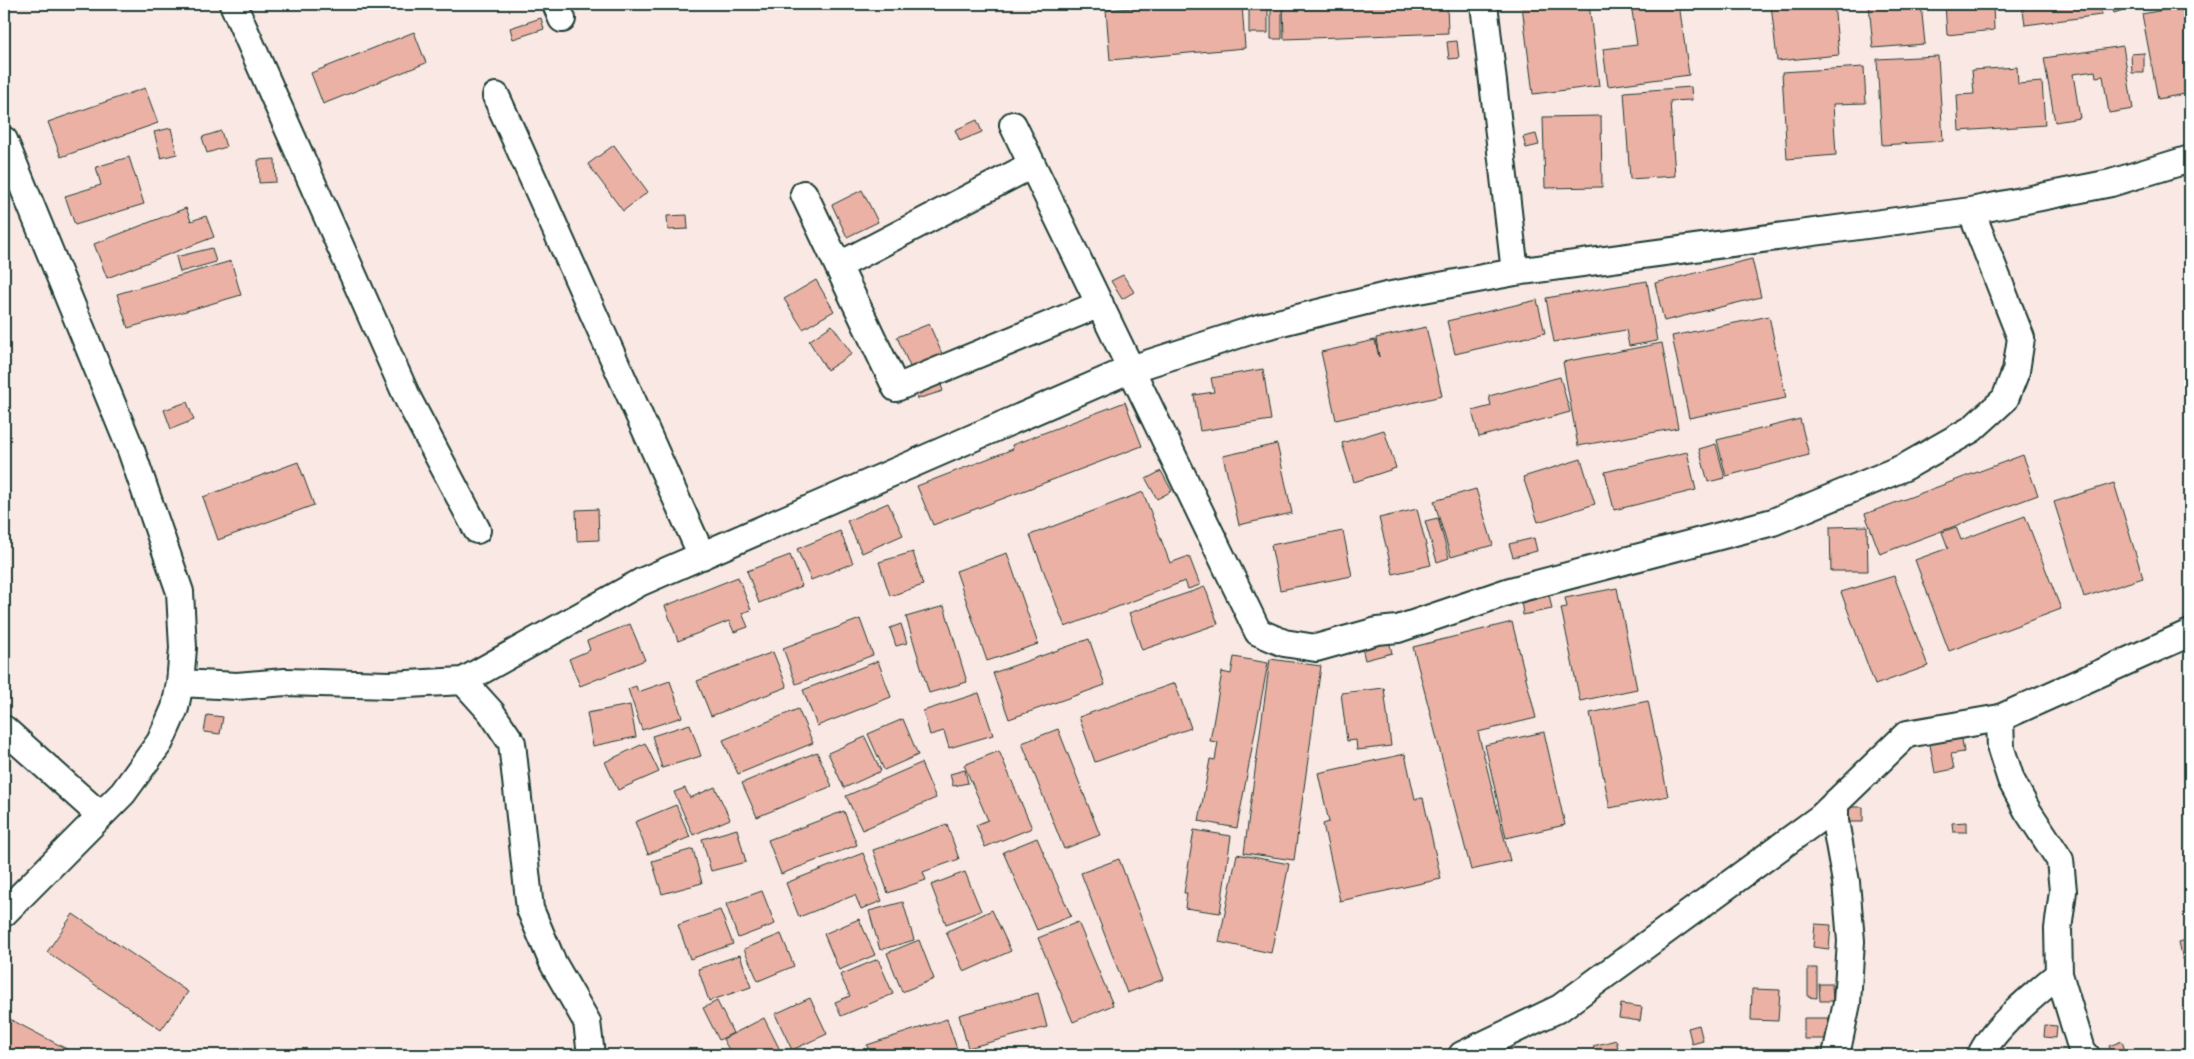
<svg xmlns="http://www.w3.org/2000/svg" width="2194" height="1059" viewBox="0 0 2194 1059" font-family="Sriracha,sans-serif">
	<rect width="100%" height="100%" fill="#f9e8e4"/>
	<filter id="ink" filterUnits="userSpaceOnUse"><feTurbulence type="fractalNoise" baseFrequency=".02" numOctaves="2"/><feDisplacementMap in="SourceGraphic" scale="10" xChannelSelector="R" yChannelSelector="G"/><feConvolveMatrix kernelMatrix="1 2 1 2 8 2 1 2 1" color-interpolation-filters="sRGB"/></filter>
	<g filter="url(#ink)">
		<!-- building -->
		<path fill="#eab1a4" stroke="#1f3d34" d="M 1183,4 L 1242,4 L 1245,48 L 1110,60 L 1106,10 Z
			M 1249,4 L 1268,4 L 1268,33 L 1249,33 Z
			M 1271,4 L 1282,4 L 1282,39 L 1271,39 Z
			M 1283,4 L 1447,4 L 1448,33 L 1284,39 Z
			M 1542,4 L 1589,4 L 1599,86 L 1533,94 L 1522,6 Z
			M 1631,4 L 1679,4 L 1689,75 L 1608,86 L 1603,49 L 1637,45 Z
			M 1771,4 L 1834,4 L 1839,55 L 1777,61 Z
			M 1869,4 L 1921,4 L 1925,44 L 1873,48 Z
			M 1945,4 L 1993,4 L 1994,30 L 1947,35 Z
			M 2022,4 L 2100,4 L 2101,15 L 2025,25 Z
			M 2111,4 L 2125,4 L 2126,9 L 2114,13 Z
			M 2190,5 L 2190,93 L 2158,99 L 2142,14 Z
			M 541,18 L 544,29 L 513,39 L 510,28 Z
			M 414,32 L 426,63 L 323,104 L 311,73 Z
			M 1457,41 L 1459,58 L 1449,59 L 1447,42 Z
			M 2123,46 L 2133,109 L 2109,113 L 2103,76 L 2096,77 L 2095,71 L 2073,74 L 2080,118 L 2055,122 L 2044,58 Z
			M 2144,53 L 2144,73 L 2132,73 L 2131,54 Z
			M 1938,56 L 1943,141 L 1882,145 L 1877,59 Z
			M 1864,67 L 1866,103 L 1833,104 L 1836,155 L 1787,159 L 1782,72 Z
			M 2017,67 L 2018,84 L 2042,82 L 2045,125 L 1959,131 L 1957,95 L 1974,94 L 1972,70 Z
			M 1691,87 L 1692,100 L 1670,101 L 1675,176 L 1630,179 L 1624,92 Z
			M 145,88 L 158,123 L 61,157 L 48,122 Z
			M 1601,116 L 1602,187 L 1545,188 L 1543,117 Z
			M 977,120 L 982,132 L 960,141 L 955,130 Z
			M 171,128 L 177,154 L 161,158 L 154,132 Z
			M 221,131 L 226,147 L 207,153 L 202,137 Z
			M 1536,134 L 1539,145 L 1526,148 L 1523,137 Z
			M 614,145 L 648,192 L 623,211 L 588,164 Z
			M 129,157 L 144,204 L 75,225 L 65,196 L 101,185 L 96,167 Z
			M 275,159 L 276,182 L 259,183 L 258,160 Z
			M 862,190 L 878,222 L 847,237 L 832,205 Z
			M 186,208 L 191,221 L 206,216 L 214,237 L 107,278 L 94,244 Z
			M 687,215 L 688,229 L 668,230 L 667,216 Z
			M 212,248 L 216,262 L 180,272 L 176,257 Z
			M 1752,259 L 1761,297 L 1664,321 L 1655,283 Z
			M 231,261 L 241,295 L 128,328 L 117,294 Z
			M 1123,275 L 1134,292 L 1122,299 L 1111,281 Z
			M 816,280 L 834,311 L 803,329 L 784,299 Z
			M 1647,281 L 1657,341 L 1629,346 L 1626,330 L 1554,342 L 1546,298 Z
			M 1537,300 L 1545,333 L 1455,354 L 1447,321 Z
			M 1769,316 L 1786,398 L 1689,418 L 1672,336 Z
			M 929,324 L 943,356 L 911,369 L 897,337 Z
			M 832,325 L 852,354 L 827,370 L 809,341 Z
			M 1426,327 L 1442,396 L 1336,420 L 1321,352 L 1375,340 L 1379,357 L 1376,338 Z
			M 1662,343 L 1678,428 L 1578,446 L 1563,362 Z
			M 1263,369 L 1271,420 L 1200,431 L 1194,395 L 1214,392 L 1211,378 Z
			M 1560,377 L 1570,412 L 1479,437 L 1472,411 L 1491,406 L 1489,396 Z
			M 940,382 L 943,391 L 917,399 L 914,389 Z
			M 187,402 L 194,420 L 171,429 L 164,410 Z
			M 1125,402 L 1142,446 L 933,525 L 917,486 L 1013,449 L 1012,445 Z
			M 1800,419 L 1809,455 L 1726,476 L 1717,440 Z
			M 1384,430 L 1396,468 L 1354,482 L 1342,443 Z
			M 1277,444 L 1292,513 L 1239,525 L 1223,456 Z
			M 1716,444 L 1725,478 L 1708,482 L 1699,449 Z
			M 1687,452 L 1696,490 L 1614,510 L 1605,472 Z
			M 2023,455 L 2038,495 L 1880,554 L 1865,514 Z
			M 1581,459 L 1595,504 L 1538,522 L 1523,477 Z
			M 298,462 L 314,505 L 218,540 L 203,497 Z
			M 1161,471 L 1172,491 L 1157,499 L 1146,479 Z
			M 2114,483 L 2143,578 L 2084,597 L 2054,502 Z
			M 1476,489 L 1493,545 L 1451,557 L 1434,501 Z
			M 1143,492 L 1170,563 L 1189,556 L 1200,585 L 1188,589 L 1185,581 L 1065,627 L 1030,535 Z
			M 888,503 L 903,535 L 862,553 L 847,521 Z
			M 598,509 L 599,540 L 577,541 L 576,510 Z
			M 1417,509 L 1431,565 L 1393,574 L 1379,518 Z
			M 2025,516 L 2061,609 L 1949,651 L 1915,560 L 1948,548 L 1942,532 L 1956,527 L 1961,540 Z
			M 1438,518 L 1449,558 L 1437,562 L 1425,521 Z
			M 1867,526 L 1868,571 L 1831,571 L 1830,527 Z
			M 840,531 L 853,563 L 811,580 L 797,549 Z
			M 1343,531 L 1352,576 L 1280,590 L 1271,545 Z
			M 1534,538 L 1537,551 L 1513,557 L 1509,544 Z
			M 913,552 L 923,585 L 890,596 L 879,562 Z
			M 1007,553 L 1038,644 L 987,661 L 956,571 Z
			M 790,555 L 802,586 L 759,603 L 747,571 Z
			M 1894,576 L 1928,666 L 1875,685 L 1841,592 Z
			M 738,577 L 751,610 L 742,613 L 748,627 L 734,632 L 729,621 L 678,641 L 665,606 Z
			M 1205,587 L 1218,624 L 1142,650 L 1129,613 Z
			M 1617,588 L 1637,689 L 1580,701 L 1561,608 L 1567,607 L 1565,598 Z
			M 1549,594 L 1552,609 L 1523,615 L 1521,600 Z
			M 944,606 L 967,682 L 929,693 L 906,617 Z
			M 860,619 L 873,655 L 796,684 L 783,648 Z
			M 1512,622 L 1536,718 L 1478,732 L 1510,861 L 1471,870 L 1413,647 Z
			M 630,624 L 645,660 L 580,686 L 569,659 L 590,650 L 587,641 Z
			M 901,624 L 907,643 L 896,646 L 890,628 Z
			M 1388,637 L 1392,653 L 1365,660 L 1361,644 Z
			M 1089,639 L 1105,685 L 1009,719 L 993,673 Z
			M 773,652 L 787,687 L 711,716 L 697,681 Z
			M 1234,657 L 1268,663 L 1237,828 L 1199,821 L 1210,759 L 1215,760 L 1218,742 L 1210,741 L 1222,672 L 1231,674 Z
			M 1270,659 L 1321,666 L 1294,860 L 1244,853 Z
			M 878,661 L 891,697 L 817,726 L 803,690 Z
			M 670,681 L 682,717 L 642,730 L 628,689 L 636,686 L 638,692 Z
			M 1175,683 L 1191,728 L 1095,762 L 1079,717 Z
			M 1384,688 L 1391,746 L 1357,750 L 1356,740 L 1347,741 L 1341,693 Z
			M 979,693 L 993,735 L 949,748 L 944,731 L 930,735 L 923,711 Z
			M 1648,701 L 1668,796 L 1610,808 L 1590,713 Z
			M 630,705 L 636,737 L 593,746 L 587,713 Z
			M 798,709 L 813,743 L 738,774 L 723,740 Z
			M 207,715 L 223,717 L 220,734 L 204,732 Z
			M 903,719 L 918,755 L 884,770 L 868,734 Z
			M 690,724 L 701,756 L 662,768 L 652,736 Z
			M 1058,729 L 1100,835 L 1064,849 L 1022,743 Z
			M 1544,732 L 1565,825 L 1506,838 L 1485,745 Z
			M 1961,734 L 1964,752 L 1951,754 L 1954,769 L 1935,773 L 1929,739 Z
			M 865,737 L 881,771 L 844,788 L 828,753 Z
			M 645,743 L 659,772 L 618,790 L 605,762 Z
			M 999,751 L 1032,828 L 985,847 L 976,825 L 988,820 L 964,765 Z
			M 817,752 L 832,786 L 757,817 L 742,783 Z
			M 1405,754 L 1415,799 L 1423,798 L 1441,879 L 1340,901 L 1323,824 L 1329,822 L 1318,773 Z
			M 921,763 L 936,798 L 862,830 L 846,796 Z
			M 965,770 L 968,783 L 953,786 L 950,774 Z
			M 715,787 L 730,819 L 693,835 L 674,792 L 685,788 L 690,798 Z
			M 676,805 L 690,837 L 648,854 L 635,822 Z
			M 1846,807 L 1863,807 L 1863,822 L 1846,822 Z
			M 844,811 L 857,845 L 781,874 L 768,840 Z
			M 1967,822 L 1967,832 L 1953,832 L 1952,823 Z
			M 947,824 L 959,859 L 923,872 L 926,880 L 888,893 L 873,850 Z
			M 737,829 L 746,862 L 711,871 L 702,839 Z
			M 1194,830 L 1231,836 L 1220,913 L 1185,908 L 1187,893 L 1184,893 Z
			M 1037,838 L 1071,916 L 1037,930 L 1003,852 Z
			M 693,849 L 702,883 L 662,894 L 652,861 Z
			M 863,853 L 882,901 L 861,909 L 855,895 L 799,917 L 786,883 Z
			M 1237,854 L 1289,864 L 1271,953 L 1219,942 Z
			M 1119,859 L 1164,979 L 1127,993 L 1081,873 Z
			M 965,872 L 981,911 L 946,924 L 931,885 Z
			M 762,891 L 775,924 L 738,938 L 726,904 Z
			M 903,902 L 914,940 L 880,950 L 869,911 Z
			M 720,910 L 733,944 L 690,959 L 678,925 Z
			M 992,910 L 1011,951 L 964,972 L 946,932 Z
			M 73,914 L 188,992 L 161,1030 L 47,952 Z
			M 859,919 L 875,955 L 839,970 L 824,934 Z
			M 1078,922 L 1113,1005 L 1073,1022 L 1038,938 Z
			M 1815,924 L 1831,925 L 1829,949 L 1813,947 Z
			M 781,934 L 794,966 L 758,981 L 744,949 Z
			M 2190,939 L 2190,958 L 2183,960 L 2179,942 Z
			M 919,940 L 934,979 L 902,992 L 887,953 Z
			M 740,955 L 751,987 L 709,1001 L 698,969 Z
			M 878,959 L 893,994 L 841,1016 L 835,1002 L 850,996 L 840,975 Z
			M 1808,968 L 1817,968 L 1817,998 L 1808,997 Z
			M 1819,984 L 1832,984 L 1833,1001 L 1820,1001 Z
			M 1752,989 L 1780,990 L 1778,1021 L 1751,1020 Z
			M 1038,993 L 1047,1027 L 968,1048 L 959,1015 Z
			M 810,998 L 827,1034 L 792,1050 L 775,1014 Z
			M 717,1001 L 733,1033 L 719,1040 L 703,1008 Z
			M 1621,1004 L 1642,1007 L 1640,1021 L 1619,1018 Z
			M 4,1016 L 78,1055 L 18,1055 L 4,1048 Z
			M 764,1018 L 780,1050 L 770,1055 L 732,1055 L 723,1039 Z
			M 1804,1018 L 1829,1018 L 1829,1039 L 1804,1039 Z
			M 947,1019 L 958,1052 L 949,1055 L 870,1055 L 867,1045 Z
			M 1699,1025 L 1703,1041 L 1692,1044 L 1688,1028 Z
			M 2045,1025 L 2057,1026 L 2056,1038 L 2044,1037 Z
			M 1616,1040 L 1619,1052 L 1596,1055 L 1593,1046 Z
			M 2122,1041 L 2126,1054 L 2113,1055 L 2109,1046 Z"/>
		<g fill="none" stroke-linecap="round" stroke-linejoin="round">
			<defs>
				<path id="minor" d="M 233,4 L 408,399 L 477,530
					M 556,4 L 562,19
					M 1484,4 L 1515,272
					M 496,96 L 702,556
					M 1013,125 L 1258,632 L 1284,643 L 1316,648 L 1377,631 L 1398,629 L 1510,591 L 1773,522 L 1905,467 L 1972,429 L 2005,399 L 2016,371 L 2021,338 L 1971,211
					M 4,140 L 131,450 L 180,592 L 183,648 L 180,683
					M 804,194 L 896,388 L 1100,304
					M 838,266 L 1032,165
					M 463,681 L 491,712 L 512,743 L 530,909 L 553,963 L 587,1022 L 591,1055
					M 2000,718 L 2001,749 L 2011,780 L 2027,810 L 2060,860 L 2063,891 L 2058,929 L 2059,974
					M 4,729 L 100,815
					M 1835,803 L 1835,821 L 1846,882 L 1851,941 L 1847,1003 L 1836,1055
					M 4,913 L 123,793 L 160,742 L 175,708 L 180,683 L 237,686 L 285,682 L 390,685 L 463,681 L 641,582 L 1131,369 L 1262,327 L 1386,296 L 1515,272 L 1971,211 L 2111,183 L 2190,159
					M 1462,1055 L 1560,1008 L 1821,817 L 1907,734 L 2000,718 L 2190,633
					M 1981,1055 C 1992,1029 2036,993 2059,974 L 2082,1050 L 2086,1055"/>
			</defs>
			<!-- minor casing -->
			<use href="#minor" stroke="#1f3d34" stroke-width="30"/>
			<!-- minor -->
			<use href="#minor" stroke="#fff" stroke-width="26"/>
		</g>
	</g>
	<!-- margin -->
	<rect width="2194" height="1059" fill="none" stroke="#fff" stroke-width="20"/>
	<rect x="10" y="10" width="2174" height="1039" fill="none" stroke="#1f3d34" stroke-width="2" filter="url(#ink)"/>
</svg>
